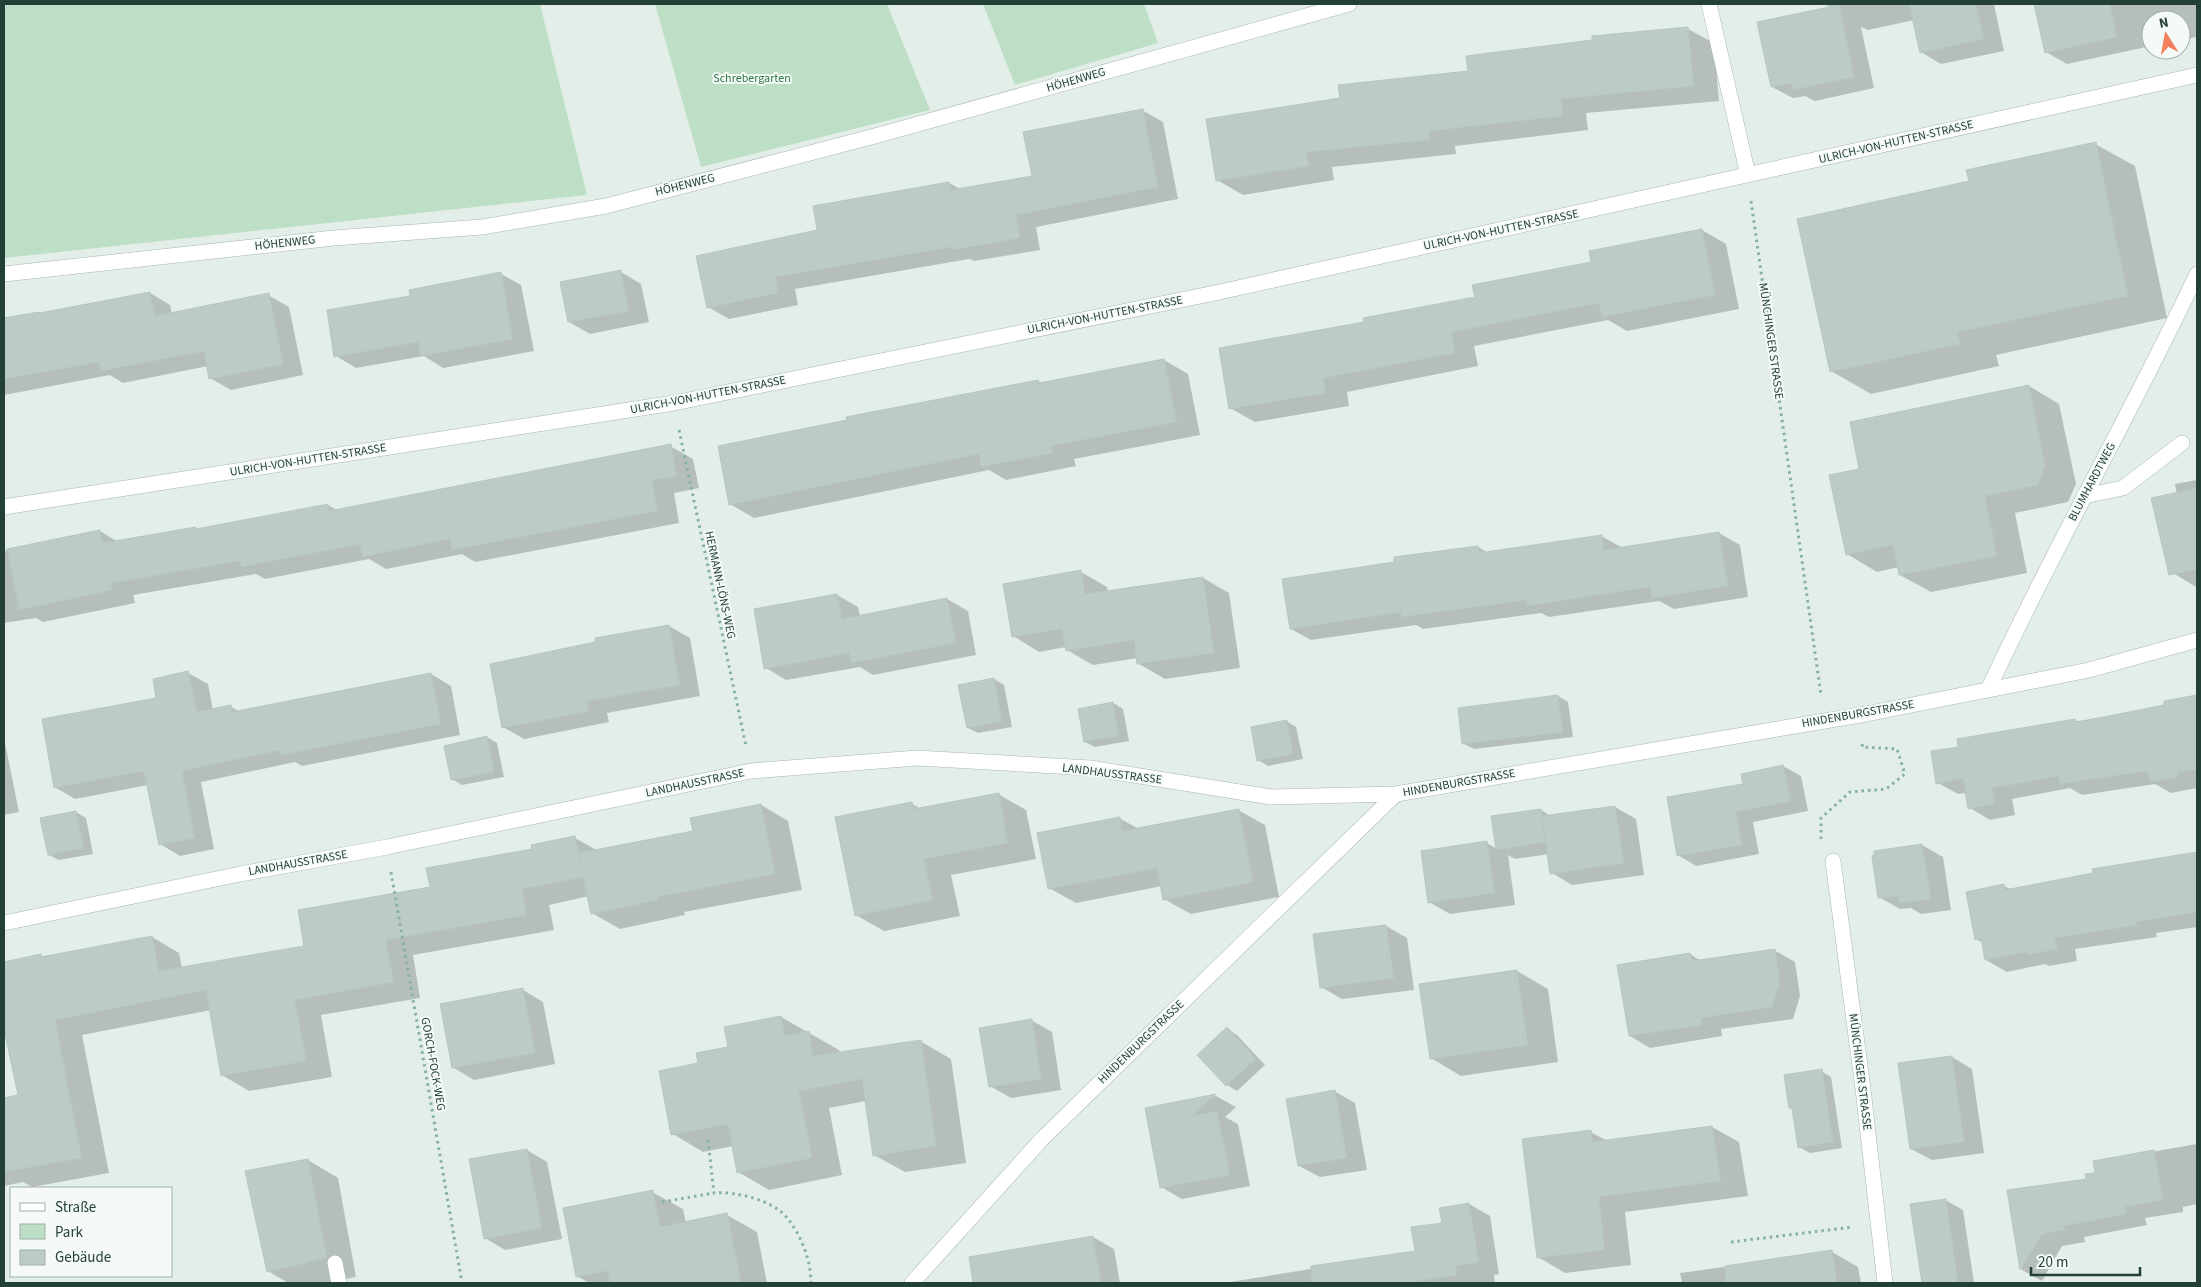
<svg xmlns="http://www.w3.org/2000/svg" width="2201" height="1287" viewBox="0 0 2201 1287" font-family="'Source Sans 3',sans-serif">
	<rect width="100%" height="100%" fill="#e4eee9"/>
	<!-- green -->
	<path fill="#bddfc5" d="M 4,4 L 540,4 L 587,195 L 4,258 Z
		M 655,4 L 887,4 L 930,110 L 701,167 Z
		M 983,4 L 1144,4 L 1158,43 L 1015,85 Z"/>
	<!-- shadow -->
	<path fill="#0003" d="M 1825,4 L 1994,4 L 2004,51 L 1941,64 L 1921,52 L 1914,20 L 1868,30 L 1861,27 L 1874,88 L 1815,101 L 1805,96 L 1793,98 L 1772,87 L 1831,8 Z
		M 2035,4 L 2197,4 L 2197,37 L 2181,40 L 2181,20 L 2151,20 L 2151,46 L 2067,64 L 2046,52 Z
		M 1688,29 L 1714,43 L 1719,101 L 1586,113 L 1588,130 L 1455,146 L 1456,154 L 1332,167 L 1334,180 L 1243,195 L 1217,180 L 1341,99 Z
		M 1142,110 L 1163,122 L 1178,199 L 1036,227 L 1040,250 L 974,261 L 969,259 L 795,289 L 798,305 L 729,319 L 708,307 L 949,183 L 960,189 L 1033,177 Z
		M 2095,144 L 2135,166 L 2167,318 L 1996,355 L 1999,366 L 1871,394 L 1831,371 L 1970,182 Z
		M 1702,230 L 1726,244 L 1739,309 L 1627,331 L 1608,320 L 1474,346 L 1478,366 L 1347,392 L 1349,406 L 1255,422 L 1230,408 L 1365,324 L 1476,298 Z
		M 621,272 L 641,284 L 649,322 L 590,334 L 569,322 Z
		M 501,274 L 521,285 L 534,351 L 443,368 L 424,356 L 356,368 L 336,356 L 411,297 Z
		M 150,293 L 170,305 L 172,314 L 268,295 L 289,307 L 303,375 L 231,390 L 210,378 L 208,366 L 123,383 L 110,375 L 4,395 L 4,319 L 39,313 L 42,314 Z
		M 1164,360 L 1188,374 L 1200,435 L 1074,459 L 1076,466 L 1006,480 L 989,470 L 754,518 L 730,504 L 1038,381 L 1043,384 Z
		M 2029,386 L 2059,404 L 2076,484 L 2068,502 L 2015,513 L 2027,573 L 1931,592 L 1900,575 L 1899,567 L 1877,572 L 1847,554 L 1861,470 Z
		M 670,446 L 693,459 L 699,488 L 674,493 L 679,523 L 475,562 L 462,554 L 386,569 L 369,559 L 265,579 L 256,574 L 133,595 L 135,603 L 43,622 L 36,618 L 4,623 L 4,551 L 100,531 L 118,542 L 198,530 L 328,505 L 337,510 Z
		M 2197,480 L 2197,587 L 2196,587 L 2170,571 L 2177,494 L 2175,484 Z
		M 1719,533 L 1740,545 L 1748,597 L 1674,609 L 1659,601 L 1549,617 L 1541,613 L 1423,629 L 1416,625 L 1311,640 L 1291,629 L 1396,563 L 1478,547 L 1488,553 L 1601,536 L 1623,548 Z
		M 1081,572 L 1107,587 L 1108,592 L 1203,578 L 1229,593 L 1240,668 L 1165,679 L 1139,664 L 1138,658 L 1093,665 L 1067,650 L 1066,647 L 1039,652 L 1013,636 Z
		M 837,595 L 858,607 L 860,616 L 947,599 L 968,611 L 976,655 L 873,675 L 860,667 L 786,680 L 766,668 L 755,610 Z
		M 669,626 L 690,638 L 700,696 L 607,713 L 609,722 L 524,739 L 503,727 Z
		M 188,673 L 208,684 L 213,710 L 230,706 L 240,712 L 431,674 L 451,686 L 460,735 L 302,766 L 295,762 L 201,782 L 214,849 L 180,856 L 160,844 L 148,785 L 75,799 L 56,788 Z
		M 994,679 L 1004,685 L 1012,727 L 978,733 L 968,728 Z
		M 1558,696 L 1568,702 L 1573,737 L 1474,749 L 1464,744 Z
		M 2195,697 L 2197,698 L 2197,788 L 2171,793 L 2155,784 L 2082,795 L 2070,788 L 2012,799 L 2015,815 L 1990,820 L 1970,808 L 1967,793 L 1958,794 L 1938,783 L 1959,748 L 2075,720 L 2079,722 L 2166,706 Z
		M 1113,703 L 1123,709 L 1129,741 L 1095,747 L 1085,742 Z
		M 1286,721 L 1296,727 L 1303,759 L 1268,766 L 1258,760 Z
		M 487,737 L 497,743 L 504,777 L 462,785 L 452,779 Z
		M 4,738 L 19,812 L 4,815 Z
		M 1783,766 L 1801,776 L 1808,811 L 1753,822 L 1759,854 L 1696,866 L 1678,855 L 1744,785 L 1742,775 Z
		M 998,794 L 1026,810 L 1036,859 L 951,875 L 960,916 L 884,931 L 856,915 L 912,804 L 921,809 Z
		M 761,805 L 788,821 L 802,890 L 684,912 L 685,915 L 620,929 L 592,913 L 589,896 L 549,905 L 554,930 L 413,955 L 420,998 L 321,1015 L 332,1077 L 249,1091 L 222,1075 L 211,1010 L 82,1035 L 109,1173 L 32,1187 L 23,1182 L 4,1186 L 4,1099 L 20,1096 L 4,1023 L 4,964 L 40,955 L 45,958 L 152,937 L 179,953 L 182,968 L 306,947 L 431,888 L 534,850 L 575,838 L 598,851 L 694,832 Z
		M 1615,807 L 1636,819 L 1644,875 L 1572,885 L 1552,873 L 1549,854 L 1515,859 L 1508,855 L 1515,905 L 1450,914 L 1429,902 L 1487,843 L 1497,849 L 1541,810 L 1551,816 Z
		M 1238,810 L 1265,825 L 1279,897 L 1191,914 L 1164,899 L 1162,886 L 1076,903 L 1049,888 L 1119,818 L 1139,829 Z
		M 76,812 L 86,818 L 93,854 L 59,860 L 49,855 Z
		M 1922,845 L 1943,857 L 1951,910 L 1921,914 L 1911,908 L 1900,909 L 1879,897 L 1875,852 Z
		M 2197,853 L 2197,927 L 2156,933 L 2157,937 L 2075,949 L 2077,961 L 2049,966 L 2045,964 L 2007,972 L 1986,960 L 1983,943 L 1976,939 L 2004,886 L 2012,890 L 2094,874 L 2093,870 Z
		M 1386,926 L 1407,938 L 1414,990 L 1342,999 L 1321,987 Z
		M 1774,950 L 1795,962 L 1800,996 L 1793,1019 L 1721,1029 L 1722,1036 L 1650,1048 L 1630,1036 L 1690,954 L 1701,961 Z
		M 1517,971 L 1548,989 L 1558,1062 L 1461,1076 L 1431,1058 Z
		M 523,990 L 543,1002 L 555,1064 L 474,1080 L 454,1068 Z
		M 781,1017 L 839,1050 L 840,1053 L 920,1041 L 951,1059 L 966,1163 L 905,1172 L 874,1155 L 866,1101 L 829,1108 L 842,1175 L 769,1190 L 738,1172 L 733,1146 L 703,1152 L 673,1134 L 699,1064 Z
		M 1031,1020 L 1052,1032 L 1061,1090 L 1011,1098 L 990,1086 Z
		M 1227,1029 L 1237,1035 L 1265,1065 L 1237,1091 L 1227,1085 Z
		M 1952,1057 L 1972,1069 L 1984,1153 L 1932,1160 L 1911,1149 Z
		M 1821,1071 L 1831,1077 L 1842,1148 L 1810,1153 L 1799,1147 L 1794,1110 L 1790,1108 Z
		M 1334,1091 L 1355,1103 L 1367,1170 L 1320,1177 L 1299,1166 Z
		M 1216,1096 L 1236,1107 L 1225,1117 L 1238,1124 L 1250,1186 L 1182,1199 L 1161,1187 L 1146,1109 Z
		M 1712,1127 L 1739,1142 L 1748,1196 L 1625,1212 L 1631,1265 L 1565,1273 L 1538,1257 L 1590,1132 L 1608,1141 Z
		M 2197,1144 L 2197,1204 L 2183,1207 L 2183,1212 L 2145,1218 L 2147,1225 L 2084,1237 L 2085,1242 L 2062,1246 L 2042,1281 L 2022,1270 L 2008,1191 L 2087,1180 L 2096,1174 L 2094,1162 Z
		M 527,1150 L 547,1162 L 562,1239 L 505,1250 L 485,1238 Z
		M 308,1160 L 338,1178 L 356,1277 L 326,1283 L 288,1283 L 268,1271 Z
		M 652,1192 L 683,1209 L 686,1223 L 727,1215 L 757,1232 L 767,1283 L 589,1283 L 577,1276 Z
		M 1945,1200 L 1963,1210 L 1974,1283 L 1923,1283 L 1912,1205 Z
		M 1469,1204 L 1490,1216 L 1499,1274 L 1494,1275 L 1495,1283 L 1224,1283 L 1416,1252 L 1443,1224 Z
		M 1093,1237 L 1114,1249 L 1120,1283 L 974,1283 L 970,1258 Z
		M 1832,1252 L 1858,1267 L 1861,1283 L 1682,1283 L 1680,1273 Z"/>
	<!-- building -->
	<path fill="#bccbc5" stroke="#b6c7c0" d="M 1909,4 L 1976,4 L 1984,39 L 1920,53 Z
		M 2034,4 L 2110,4 L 2117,37 L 2045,53 Z
		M 1839,5 L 1854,77 L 1793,90 L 1792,83 L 1771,87 L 1757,22 Z
		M 1688,27 L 1694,86 L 1561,99 L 1563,116 L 1429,131 L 1430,140 L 1307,152 L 1309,166 L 1216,181 L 1206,119 L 1340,98 L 1338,85 L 1468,71 L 1466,56 L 1592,40 L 1592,36 Z
		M 1143,109 L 1158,187 L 1016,215 L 1020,238 L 952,250 L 951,247 L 775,277 L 778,293 L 707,308 L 696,256 L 817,230 L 813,206 L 949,182 L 951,190 L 1032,176 L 1023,132 Z
		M 2096,142 L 2128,296 L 1957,332 L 1960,344 L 1830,372 L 1797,219 L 1969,181 L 1966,170 Z
		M 1702,229 L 1715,295 L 1602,317 L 1599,303 L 1451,332 L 1455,353 L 1323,378 L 1326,393 L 1229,409 L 1219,348 L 1364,322 L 1363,318 L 1475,297 L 1472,285 L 1591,262 L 1589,251 Z
		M 621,270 L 629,311 L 568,322 L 560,282 Z
		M 501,272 L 513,339 L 421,356 L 418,342 L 334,357 L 327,310 L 410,296 L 409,290 Z
		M 150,292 L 155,316 L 269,293 L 283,364 L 209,379 L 204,351 L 101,371 L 99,362 L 4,379 L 4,318 L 39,312 L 40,313 Z
		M 1164,359 L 1177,422 L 1051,446 L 1053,453 L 981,467 L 979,454 L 729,505 L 718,446 L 847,420 L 846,417 L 1038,380 L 1039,383 Z
		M 2029,385 L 2045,466 L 2038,485 L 1985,496 L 1997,556 L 1899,575 L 1893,545 L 1846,555 L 1829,475 L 1859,469 L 1850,422 Z
		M 671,444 L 677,476 L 652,480 L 657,511 L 452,550 L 450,539 L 362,557 L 360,544 L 241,567 L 240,561 L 111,583 L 113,590 L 19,610 L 7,549 L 100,530 L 103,543 L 196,527 L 196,529 L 328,504 L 329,511 Z
		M 2197,488 L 2197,569 L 2169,575 L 2151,498 Z
		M 1719,532 L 1728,586 L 1652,598 L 1650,587 L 1527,606 L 1526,600 L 1401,617 L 1401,612 L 1290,629 L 1282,579 L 1394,562 L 1394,557 L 1478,546 L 1479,553 L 1602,535 L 1604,550 Z
		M 1081,570 L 1085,594 L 1203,577 L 1214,653 L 1137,664 L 1134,640 L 1066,651 L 1062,629 L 1012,637 L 1003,584 Z
		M 837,594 L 842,619 L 947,598 L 956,643 L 851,663 L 849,653 L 764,669 L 754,609 Z
		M 669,625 L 680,685 L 587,701 L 589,711 L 502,728 L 490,664 L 595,642 L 595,638 Z
		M 188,671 L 197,712 L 231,705 L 232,712 L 431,673 L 441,724 L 281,755 L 280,750 L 182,771 L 195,838 L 159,845 L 144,771 L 54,788 L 42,719 L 156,698 L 153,679 Z
		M 994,678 L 1002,721 L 967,728 L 958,685 Z
		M 1558,695 L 1563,732 L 1462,744 L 1458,708 Z
		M 2197,695 L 2197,769 L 2177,772 L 2178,777 L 2150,782 L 2148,771 L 2060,784 L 2059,776 L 1992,788 L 1995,804 L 1968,809 L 1963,778 L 1936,784 L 1931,751 L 1958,747 L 1957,739 L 2075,719 L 2076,722 L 2104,717 L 2164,705 L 2164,701 Z
		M 1113,702 L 1119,736 L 1084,742 L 1078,709 Z
		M 1287,720 L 1293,754 L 1257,761 L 1251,727 Z
		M 487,736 L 494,772 L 451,780 L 444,746 Z
		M 1783,765 L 1791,801 L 1736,812 L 1742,845 L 1677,856 L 1667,797 L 1743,784 L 1741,774 Z
		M 999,793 L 1008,843 L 924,859 L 933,900 L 855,916 L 835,817 L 912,802 L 914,809 Z
		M 761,804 L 775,874 L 657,897 L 658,900 L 591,914 L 583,877 L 522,889 L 527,915 L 386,940 L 394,982 L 295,1000 L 306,1061 L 221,1076 L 206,990 L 55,1020 L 82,1158 L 4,1172 L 4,1098 L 18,1095 L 4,1029 L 4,962 L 41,954 L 41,957 L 152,936 L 159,971 L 304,946 L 298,910 L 430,887 L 426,868 L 532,849 L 531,845 L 575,836 L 581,866 L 579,853 L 693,831 L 690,818 Z
		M 1615,806 L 1624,863 L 1550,874 L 1542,816 Z
		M 1239,809 L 1253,882 L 1163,900 L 1157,868 L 1048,889 L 1037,833 L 1120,817 L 1122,831 Z
		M 1541,809 L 1546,842 L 1496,850 L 1491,816 Z
		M 76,811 L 84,848 L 48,855 L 40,818 Z
		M 1487,841 L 1495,893 L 1428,903 L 1421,851 Z
		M 1922,844 L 1931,899 L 1899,903 L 1898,896 L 1878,898 L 1872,856 L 1874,855 L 1874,851 Z
		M 2197,852 L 2197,912 L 2136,922 L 2137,925 L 2055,938 L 2057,949 L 2027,955 L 2027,952 L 1985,960 L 1981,938 L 1975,940 L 1966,892 L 2004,884 L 2005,890 L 2093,873 L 2092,869 Z
		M 1386,925 L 1394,978 L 1320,988 L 1313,934 Z
		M 1775,949 L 1780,983 L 1772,1007 L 1701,1018 L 1702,1025 L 1629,1036 L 1617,965 L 1690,953 L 1692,961 Z
		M 1517,970 L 1528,1045 L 1430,1059 L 1419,984 Z
		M 523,988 L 535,1053 L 452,1068 L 440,1004 Z
		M 781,1016 L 785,1036 L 809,1031 L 813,1056 L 921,1040 L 936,1146 L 873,1156 L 862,1079 L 799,1091 L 812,1158 L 737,1173 L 728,1124 L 671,1135 L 659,1071 L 698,1063 L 696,1053 L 728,1047 L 724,1027 Z
		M 1032,1019 L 1041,1079 L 989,1087 L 979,1028 Z
		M 1227,1027 L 1256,1059 L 1226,1086 L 1197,1055 Z
		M 1952,1056 L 1964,1142 L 1910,1149 L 1898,1063 Z
		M 1822,1069 L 1833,1142 L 1798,1148 L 1792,1108 L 1789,1108 L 1784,1075 Z
		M 1335,1090 L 1347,1158 L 1298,1166 L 1286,1099 Z
		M 1216,1094 L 1192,1116 L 1217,1111 L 1230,1175 L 1160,1188 L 1145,1108 Z
		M 1712,1126 L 1721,1181 L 1599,1197 L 1605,1250 L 1537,1258 L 1522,1139 L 1591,1130 L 1592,1142 Z
		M 527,1149 L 542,1228 L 484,1239 L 469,1159 Z
		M 2154,1150 L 2163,1200 L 2125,1207 L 2127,1214 L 2064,1226 L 2065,1230 L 2042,1234 L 2020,1270 L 2007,1190 L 2086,1179 L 2085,1174 L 2095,1173 L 2093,1161 Z
		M 308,1159 L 327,1258 L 267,1272 L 245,1171 Z
		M 653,1190 L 660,1227 L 727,1213 L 741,1283 L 610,1283 L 607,1271 L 576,1277 L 563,1208 Z
		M 1946,1199 L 1958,1283 L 1922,1283 L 1910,1204 Z
		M 1469,1203 L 1479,1262 L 1456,1266 L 1457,1275 L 1405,1283 L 1312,1283 L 1311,1266 L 1415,1251 L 1411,1227 L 1442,1223 L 1439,1208 Z
		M 1093,1236 L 1101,1283 L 973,1283 L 969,1257 Z
		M 1832,1250 L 1837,1283 L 1726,1283 L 1725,1266 Z"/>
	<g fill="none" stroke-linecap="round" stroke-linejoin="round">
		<defs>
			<path id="lane" d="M 2084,496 L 2123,488 L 2182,443
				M 335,1263 L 339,1283"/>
			<path id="street" d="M 1709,4 L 1748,175
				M 4,274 L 334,238 L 482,227 L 606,206 L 875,136 L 1349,4
				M 4,507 L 674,403 L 1215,293 L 2197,75
				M 1988,690 C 2053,549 2131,414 2197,274
				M 1833,861 L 1863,1089 L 1885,1283
				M 4,923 L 240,874 L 387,847 L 751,771 L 917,758 L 1090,768 L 1271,797 L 1396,794 L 1866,714 L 2089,670 L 2197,640
				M 912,1283 L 1042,1139 L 1396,794"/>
		</defs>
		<!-- lane casing -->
		<use href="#lane" stroke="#a6b6b0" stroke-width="16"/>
		<!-- street casing -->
		<use href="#street" stroke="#a6b6b0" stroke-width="16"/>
		<!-- path -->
		<path stroke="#84b1a3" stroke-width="3" stroke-dasharray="2.5 4" stroke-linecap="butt" d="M 1751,201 L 1821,695
			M 679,430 L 746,746
			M 1821,839 L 1821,818 L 1850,792 L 1886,789 L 1905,774 L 1897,749 L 1862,747 L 1863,742
			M 391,872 L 462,1283
			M 708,1140 L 714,1193 C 735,1191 774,1200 788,1219 C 802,1237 811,1261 811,1283
			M 662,1202 L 714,1193
			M 1731,1242 L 1853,1227"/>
		<!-- lane -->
		<use href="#lane" stroke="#fff" stroke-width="15"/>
		<!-- street -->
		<use href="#street" stroke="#fff" stroke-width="15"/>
	</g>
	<g text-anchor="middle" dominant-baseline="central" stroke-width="4" stroke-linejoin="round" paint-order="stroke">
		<!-- park labels -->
		<g font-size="12" fill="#2c7748" stroke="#f5faf7">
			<text x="752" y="78">Schrebergarten</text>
		</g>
		<!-- street labels -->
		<g font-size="12" fill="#234037" stroke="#f5faf7">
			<text transform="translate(1076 80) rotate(-16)">HÖHENWEG</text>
			<text transform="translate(1896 142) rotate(-13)">ULRICH-VON-HUTTEN-STRASSE</text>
			<text transform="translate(685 185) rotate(-14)">HÖHENWEG</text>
			<text transform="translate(1501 230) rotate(-12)">ULRICH-VON-HUTTEN-STRASSE</text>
			<text transform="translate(285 243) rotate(-6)">HÖHENWEG</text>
			<text transform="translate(1105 315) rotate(-11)">ULRICH-VON-HUTTEN-STRASSE</text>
			<text transform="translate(1771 341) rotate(82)">MÜNCHINGER STRASSE</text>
			<text transform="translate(708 395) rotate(-11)">ULRICH-VON-HUTTEN-STRASSE</text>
			<text transform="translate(308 460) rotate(-9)">ULRICH-VON-HUTTEN-STRASSE</text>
			<text transform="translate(2092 482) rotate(-62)">BLUMHARDTWEG</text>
			<text transform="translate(720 585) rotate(78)">HERMANN-LÖNS-WEG</text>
			<text transform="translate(1858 714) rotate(-10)">HINDENBURGSTRASSE</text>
			<text transform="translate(1112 774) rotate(7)">LANDHAUSSTRASSE</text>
			<text transform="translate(695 783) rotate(-12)">LANDHAUSSTRASSE</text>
			<text transform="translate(1459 783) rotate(-10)">HINDENBURGSTRASSE</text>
			<text transform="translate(298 863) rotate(-10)">LANDHAUSSTRASSE</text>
			<text transform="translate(1141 1042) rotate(-44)">HINDENBURGSTRASSE</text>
			<text transform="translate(433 1064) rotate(80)">GORCH-FOCK-WEG</text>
			<text transform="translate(1860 1072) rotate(83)">MÜNCHINGER STRASSE</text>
		</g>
	</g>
	<!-- border -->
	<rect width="2201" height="1287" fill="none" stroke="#234037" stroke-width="10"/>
	<!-- legend -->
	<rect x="10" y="1187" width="162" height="90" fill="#f5faf7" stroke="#a1b0aa"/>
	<rect x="20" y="1203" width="25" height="8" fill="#ffffff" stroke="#a1b0aa"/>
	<text x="55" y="1212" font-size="15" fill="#234037">Straße</text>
	<rect x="20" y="1224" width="25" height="15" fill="#bddfc5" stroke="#a1b0aa"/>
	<text x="55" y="1237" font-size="15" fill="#234037">Park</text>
	<rect x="20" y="1250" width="25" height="15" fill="#bccbc5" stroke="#a1b0aa"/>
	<text x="55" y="1262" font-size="15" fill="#234037">Gebäude</text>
	<!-- north arrow -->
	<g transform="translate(2166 35) rotate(349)"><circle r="24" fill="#f5faf7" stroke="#a1b0aa"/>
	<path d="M0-4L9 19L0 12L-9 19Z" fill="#f37f5c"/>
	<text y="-8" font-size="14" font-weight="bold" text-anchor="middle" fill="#234037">N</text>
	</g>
	<!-- scale -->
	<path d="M2031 1267v8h109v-8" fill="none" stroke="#234037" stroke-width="2.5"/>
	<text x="2038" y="1267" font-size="15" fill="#234037" stroke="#f5faf7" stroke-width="4" paint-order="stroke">20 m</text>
</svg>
